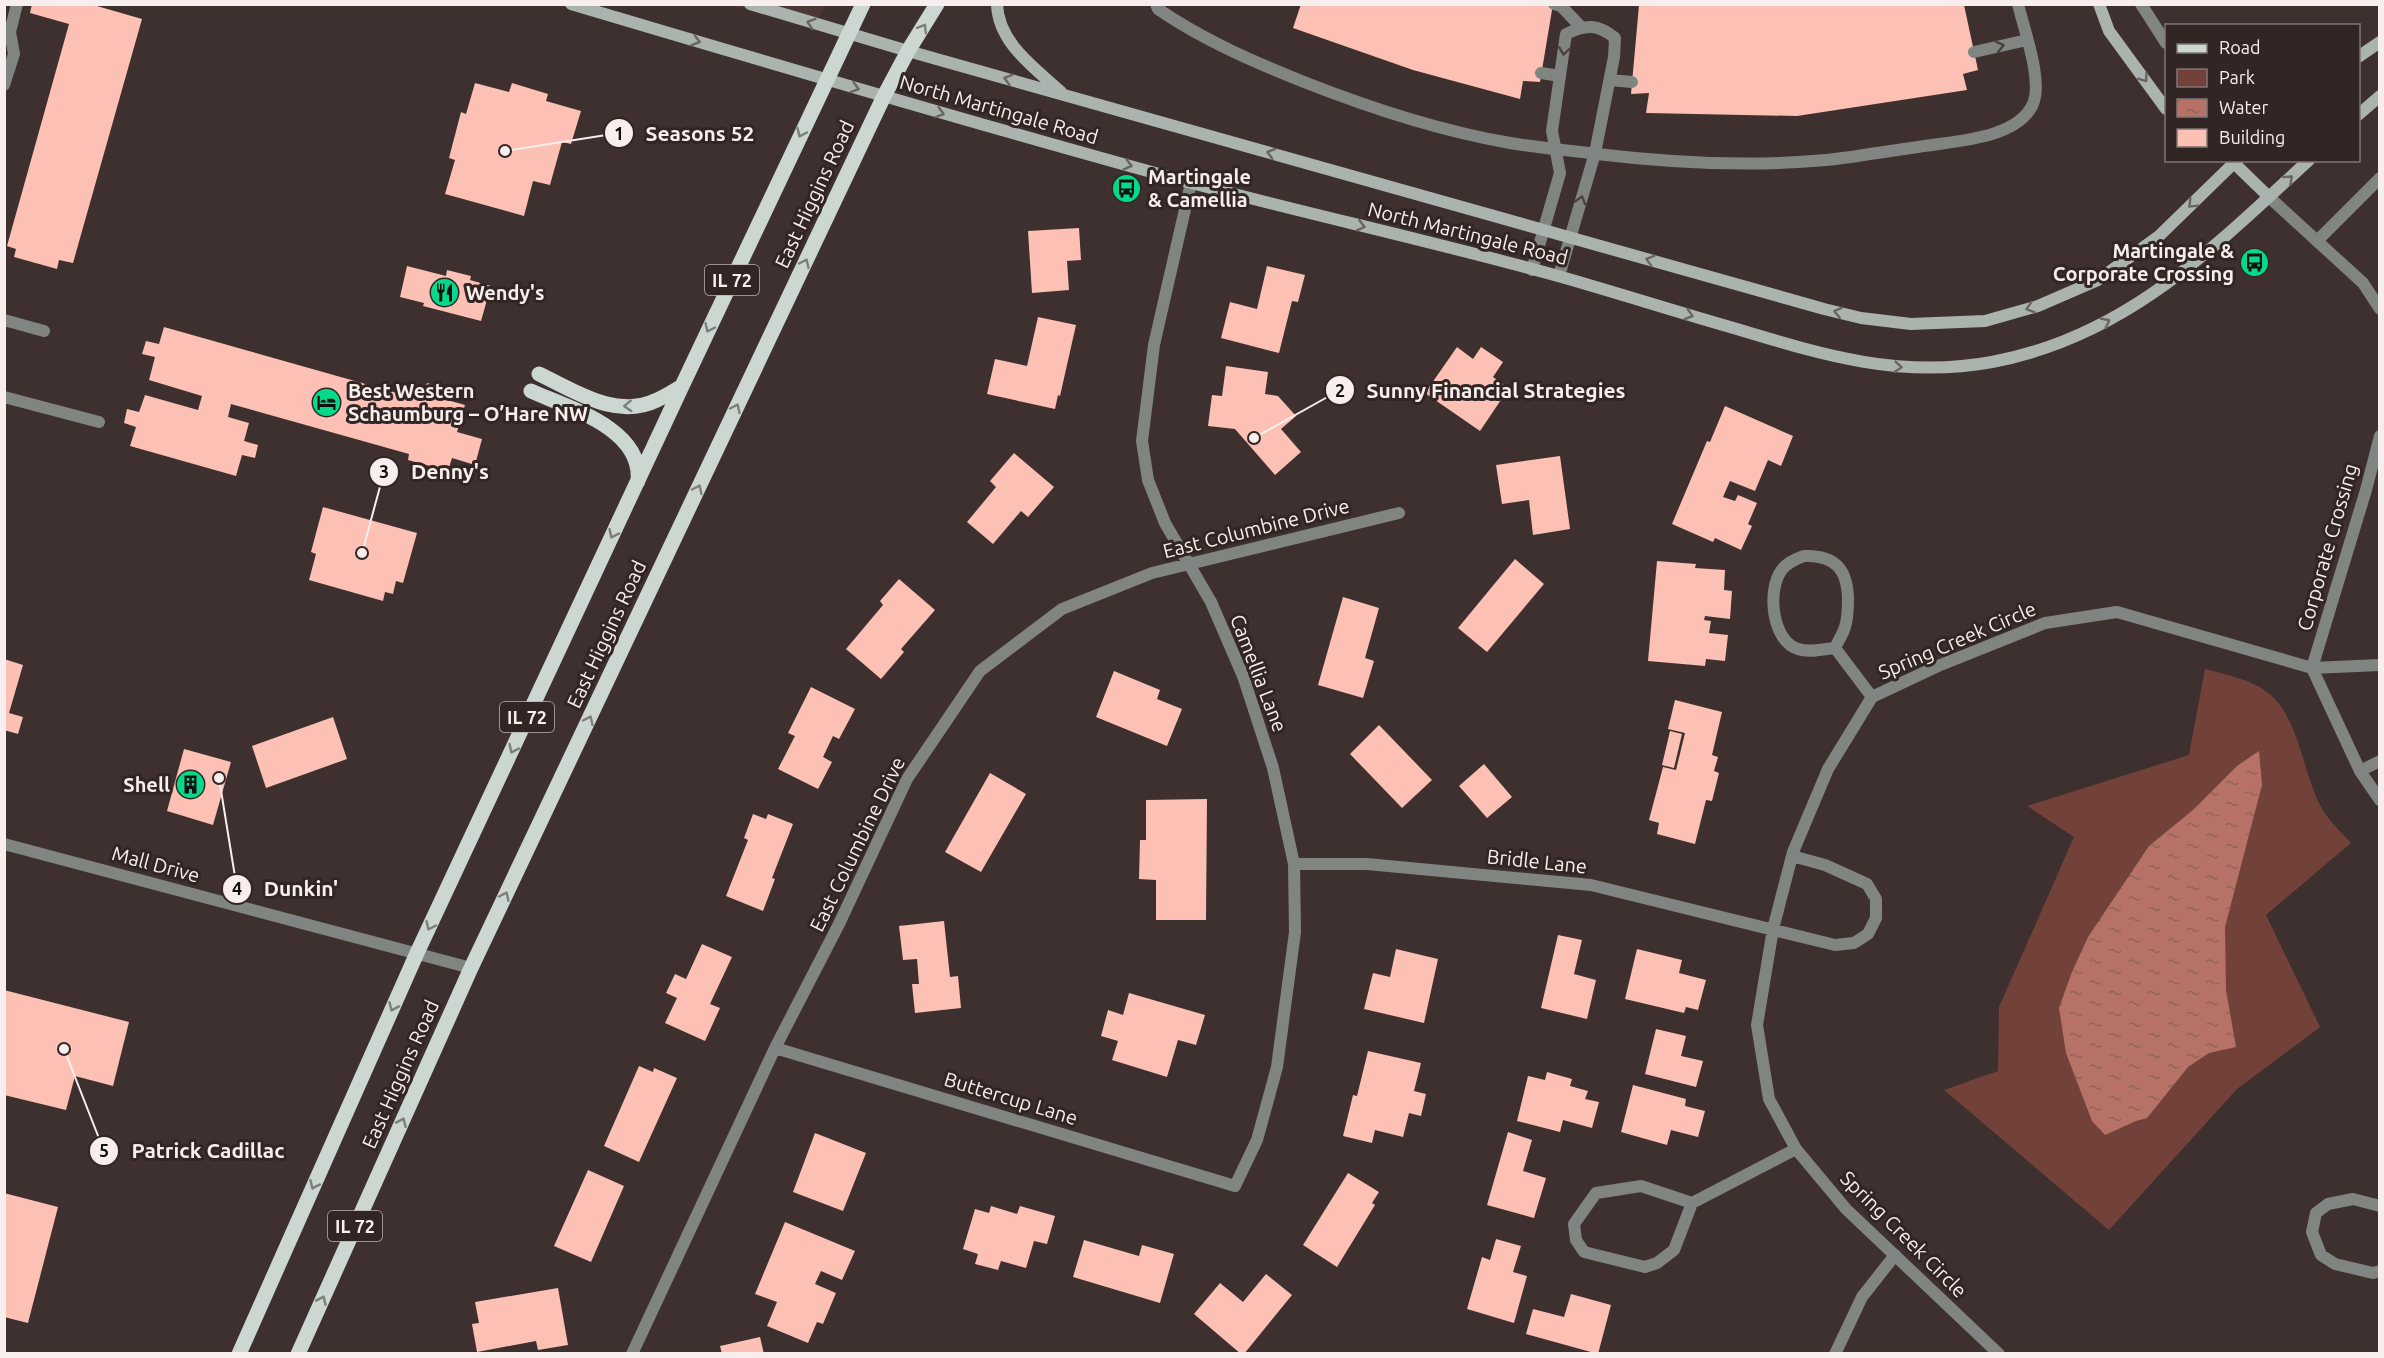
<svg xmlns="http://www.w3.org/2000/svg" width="2384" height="1358" viewBox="0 0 2384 1358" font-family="Ubuntu,sans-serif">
	<defs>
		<pattern id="water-ripples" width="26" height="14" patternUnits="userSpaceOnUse" patternTransform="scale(1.5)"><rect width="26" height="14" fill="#b67266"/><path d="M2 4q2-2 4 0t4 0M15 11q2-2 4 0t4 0" fill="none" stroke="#90635b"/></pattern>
	</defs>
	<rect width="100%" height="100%" fill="#3d302e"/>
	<!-- built -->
	<path fill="#4b3734" d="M 729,5 L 826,5 L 812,27 Z"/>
	<!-- green -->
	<path fill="#72423a" d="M 2205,669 C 2227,675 2256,680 2273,697 C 2300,724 2303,773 2321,807 C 2328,820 2341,832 2351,843 L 2266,915 L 2320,1027 L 2237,1089 L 2109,1230 L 1944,1090 L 1998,1071 L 1999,1007 L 2074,837 L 2027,806 L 2189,755 Z"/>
	<!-- water -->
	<path fill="url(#water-ripples)" d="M 2259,751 L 2262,785 L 2225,927 L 2226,990 L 2236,1047 L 2209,1053 L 2188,1067 L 2147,1118 L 2136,1121 L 2105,1135 L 2092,1121 L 2066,1053 L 2059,1008 L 2072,972 L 2088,937 L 2149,846 L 2193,810 L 2237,766 Z"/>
	<!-- building -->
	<path fill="#fcc0b5" d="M 32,4 L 90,4 L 142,19 L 73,263 L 59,260 L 57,269 L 14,257 L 16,249 L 7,246 L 69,24 L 30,13 Z
		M 1301,4 L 1553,4 L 1540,82 L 1523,81 L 1520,99 L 1413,70 L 1293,28 Z
		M 1639,5 L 1964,5 L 1978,70 L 1963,74 L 1967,90 L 1797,116 L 1646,113 L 1649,93 L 1631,94 Z
		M 475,83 L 509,92 L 512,83 L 548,94 L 546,101 L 581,111 L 571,144 L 562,142 L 550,185 L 533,181 L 524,216 L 445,194 L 455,160 L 449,158 L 461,112 L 466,114 Z
		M 1079,228 L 1081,260 L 1067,261 L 1069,290 L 1032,293 L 1028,231 Z
		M 407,266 L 446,276 L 447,270 L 471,276 L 470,280 L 491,286 L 481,321 L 423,306 L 424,303 L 400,297 Z
		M 1267,266 L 1305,275 L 1298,302 L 1292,301 L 1279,353 L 1221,338 L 1230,302 L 1257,309 Z
		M 1038,317 L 1076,325 L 1060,396 L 1058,395 L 1055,409 L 987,394 L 995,359 L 1027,366 Z
		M 164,327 L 422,400 L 427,383 L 444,388 L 440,398 L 465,405 L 457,432 L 482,439 L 475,465 L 452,458 L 448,471 L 408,460 L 409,454 L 231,404 L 228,417 L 249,423 L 244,441 L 258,445 L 255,458 L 242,455 L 236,476 L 130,446 L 136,427 L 124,423 L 127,409 L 139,412 L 145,395 L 198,410 L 202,396 L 149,380 L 155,357 L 142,354 L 146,341 L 159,344 Z
		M 1457,347 L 1473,359 L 1481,347 L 1503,362 L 1493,377 L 1509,388 L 1480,431 L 1425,393 Z
		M 1226,366 L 1268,372 L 1265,394 L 1278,396 L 1296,416 L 1281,429 L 1301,452 L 1275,475 L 1235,429 L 1208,426 L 1212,395 L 1222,396 Z
		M 1725,406 L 1793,436 L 1781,466 L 1768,460 L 1755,491 L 1730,481 L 1723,497 L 1735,501 L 1738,495 L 1757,503 L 1748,524 L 1752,526 L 1741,550 L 1715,538 L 1713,542 L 1672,524 L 1707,441 L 1710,442 Z
		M 1014,453 L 1054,487 L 1028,517 L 1021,511 L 993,544 L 967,522 L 996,487 L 990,481 Z
		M 1560,456 L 1570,529 L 1533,535 L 1529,500 L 1502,504 L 1496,465 Z
		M 323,507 L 417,533 L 403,583 L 396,581 L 393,594 L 385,592 L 383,601 L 309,580 L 316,554 L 311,552 Z
		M 1515,559 L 1544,584 L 1487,652 L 1458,628 Z
		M 1657,561 L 1696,564 L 1695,568 L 1725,570 L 1724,590 L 1732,591 L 1730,619 L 1705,616 L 1704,620 L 1711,621 L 1709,633 L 1728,635 L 1725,661 L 1706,659 L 1705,666 L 1648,661 Z
		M 899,579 L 935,610 L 901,649 L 904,652 L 881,679 L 846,649 L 883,605 L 880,601 Z
		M 1343,597 L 1379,608 L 1365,658 L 1374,661 L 1363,698 L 1318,685 Z
		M 4,659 L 23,665 L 9,713 L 23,717 L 18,734 L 4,730 Z
		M 1114,671 L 1160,690 L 1157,699 L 1182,709 L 1167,746 L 1096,717 Z
		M 811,687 L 855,709 L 839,739 L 833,736 L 823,757 L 832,762 L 818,789 L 778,769 L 795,736 L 788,733 Z
		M 1675,700 L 1722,712 L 1712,755 L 1718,757 L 1714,771 L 1719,773 L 1712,801 L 1706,800 L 1695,844 L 1657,834 L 1659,823 L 1649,820 L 1663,767 L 1676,770 L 1685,733 L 1668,729 Z
		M 333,717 L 347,759 L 266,788 L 252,746 Z
		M 1379,725 L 1432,780 L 1402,808 L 1350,754 Z
		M 1670,731 L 1682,734 L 1674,768 L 1662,765 Z
		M 184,749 L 231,762 L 213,825 L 167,811 Z
		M 1484,764 L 1512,797 L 1487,818 L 1459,786 Z
		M 990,773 L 1026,794 L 981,872 L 945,852 Z
		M 1207,799 L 1206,920 L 1156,920 L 1156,880 L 1139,879 L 1140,840 L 1146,840 L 1146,800 Z
		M 753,814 L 766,819 L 768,814 L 793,824 L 772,878 L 775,879 L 763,911 L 726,896 L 748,840 L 744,838 Z
		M 944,921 L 950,977 L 958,976 L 961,1008 L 915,1013 L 912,984 L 919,984 L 917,959 L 903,960 L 899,926 Z
		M 1558,935 L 1582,940 L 1574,974 L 1596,980 L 1587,1019 L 1541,1008 Z
		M 702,944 L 732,957 L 710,1004 L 720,1008 L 705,1041 L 665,1023 L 677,998 L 666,993 L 675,974 L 686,979 Z
		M 1396,949 L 1438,959 L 1424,1023 L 1364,1009 L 1373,973 L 1390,977 Z
		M 1637,949 L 1682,960 L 1679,973 L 1706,980 L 1698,1010 L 1686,1007 L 1684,1013 L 1625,999 Z
		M 4,990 L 129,1022 L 113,1086 L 75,1076 L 66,1110 L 4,1095 Z
		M 1129,993 L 1205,1015 L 1196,1045 L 1178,1040 L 1167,1077 L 1112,1060 L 1118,1041 L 1101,1036 L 1108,1010 L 1123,1015 Z
		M 1656,1029 L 1686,1036 L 1681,1056 L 1703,1061 L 1696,1087 L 1645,1074 Z
		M 1368,1051 L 1421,1063 L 1414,1091 L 1426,1094 L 1421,1116 L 1409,1113 L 1403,1137 L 1375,1130 L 1372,1143 L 1343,1136 L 1353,1095 L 1357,1096 Z
		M 639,1066 L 653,1072 L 654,1068 L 677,1078 L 639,1162 L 604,1146 Z
		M 1547,1072 L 1572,1079 L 1570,1086 L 1588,1091 L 1585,1099 L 1599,1102 L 1592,1128 L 1563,1120 L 1560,1132 L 1517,1121 L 1528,1076 L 1545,1080 Z
		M 1633,1085 L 1686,1099 L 1685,1106 L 1705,1111 L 1698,1137 L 1671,1130 L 1667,1145 L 1621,1132 Z
		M 1508,1132 L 1532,1140 L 1523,1171 L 1546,1178 L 1534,1218 L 1487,1205 Z
		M 815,1133 L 866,1153 L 843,1211 L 793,1192 Z
		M 588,1170 L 624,1186 L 591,1262 L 554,1246 Z
		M 1348,1173 L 1379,1192 L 1372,1203 L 1375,1205 L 1337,1267 L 1303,1245 Z
		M 4,1193 L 58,1207 L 28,1323 L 4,1317 Z
		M 991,1206 L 1017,1214 L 1020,1206 L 1055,1216 L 1047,1244 L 1034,1241 L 1026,1268 L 1001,1261 L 998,1270 L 975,1264 L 978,1254 L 963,1249 L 975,1209 L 989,1213 Z
		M 785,1222 L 855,1251 L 842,1280 L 821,1271 L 815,1284 L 836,1293 L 823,1324 L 817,1322 L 808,1343 L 767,1326 L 777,1302 L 755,1294 Z
		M 1496,1239 L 1521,1246 L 1513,1272 L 1527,1276 L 1514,1323 L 1467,1309 L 1482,1257 L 1490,1260 Z
		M 1084,1240 L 1139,1256 L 1142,1245 L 1174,1254 L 1160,1303 L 1073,1277 Z
		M 1266,1274 L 1292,1295 L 1244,1354 L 1241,1354 L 1194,1314 L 1220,1283 L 1243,1302 Z
		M 558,1288 L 568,1345 L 538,1350 L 536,1341 L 477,1352 L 472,1324 L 479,1323 L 475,1302 Z
		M 1571,1294 L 1611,1305 L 1598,1354 L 1526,1334 L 1533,1309 L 1564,1317 Z
		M 760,1337 L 764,1354 L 722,1354 L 720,1346 Z"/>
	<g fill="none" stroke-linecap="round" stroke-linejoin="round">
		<!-- lane -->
		<path stroke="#808582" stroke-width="12" d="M 1156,4 L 1158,9 C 1203,40 1254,62 1304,82 C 1370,108 1440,131 1510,143 C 1539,148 1568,150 1597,154 C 1672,163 1750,167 1826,160 C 1857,157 1887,151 1918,147 C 1952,141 2017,140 2033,104 C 2043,80 2024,30 2018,4
			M 1554,4 L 1561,6 L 1581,27
			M 1974,52 L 2027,40
			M 1541,73 L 1560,76
			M 1610,80 L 1632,82
			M 4,85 L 14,54 L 10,32 L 17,4
			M 2317,241 L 2380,178
			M 1532,270 L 1560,173 L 1552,131 L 1566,34 C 1586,24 1598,24 1615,38 L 1614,57 L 1595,153 L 1559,276
			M 4,320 L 44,331
			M 4,397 L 99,422
			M 1835,1354 L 1862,1297 L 1895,1255"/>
		<!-- street -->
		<path stroke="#808582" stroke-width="12" d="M 2141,4 L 2166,43
			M 2269,197 L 2363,283 L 2380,309
			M 2380,436 L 2366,490 L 2312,668 L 2380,665
			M 1804,556 C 1834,555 1847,568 1848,598 C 1848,607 1848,618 1845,627 C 1843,634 1838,641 1835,648 C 1823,649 1809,653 1798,649 C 1772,641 1767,591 1781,571 C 1786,563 1795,559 1804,556 Z
			M 1835,648 L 1872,697
			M 2360,771 L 2380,761
			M 4,844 L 471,968
			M 1294,864 L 1367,864 L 1591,885 L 1835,945 L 1854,943 L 1868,934 L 1876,918 L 1876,899 L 1867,884 L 1825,865 L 1792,856
			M 775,1048 L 1235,1186 L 1257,1140 L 1277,1067 L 1295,932 L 1294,864 L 1273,768 L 1243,676 L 1211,602 L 1165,523 L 1148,480 L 1142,441 L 1154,345 L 1191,183
			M 1692,1203 L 1641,1186 L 1596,1193 L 1574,1224 L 1576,1240 L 1584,1252 L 1645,1267 L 1657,1263 L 1674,1250 L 1692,1203 L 1796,1149
			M 2380,1206 L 2353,1199 L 2328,1204 L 2316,1213 L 2312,1232 L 2321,1255 L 2335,1264 L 2373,1273 L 2380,1271
			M 632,1354 L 775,1048 L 839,924 L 907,779 L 980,671 L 1062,609 L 1152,573 L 1399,513
			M 1999,1354 L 1846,1209 L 1796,1149 L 1769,1099 L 1757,1025 L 1773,929 L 1793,852 L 1828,769 L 1872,697 L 1938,666 L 2045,623 L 2117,612 L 2312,668 L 2360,771 L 2380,800"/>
		<!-- secondary -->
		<path stroke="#aab3ae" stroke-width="12" d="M 571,4 C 776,65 982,126 1188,182 C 1311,215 1436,242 1558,276 C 1618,293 1677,312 1737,329 C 1823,355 1901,379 1992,362 C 2126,337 2212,249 2309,160
			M 750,4 L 908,51 L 1824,309 L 1861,318 L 1911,324 L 1985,321 L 2038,306 L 2098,280 L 2159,236 L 2237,160
			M 997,4 C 998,43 1035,68 1061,92
			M 2099,4 L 2109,31 L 2166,109
			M 2358,57 L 2380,42
			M 2358,115 L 2380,96
			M 2234,163 L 2269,197"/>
		<!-- primary -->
		<path stroke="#cbd7d0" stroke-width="15" d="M 539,374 C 575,391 616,420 657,400 C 666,396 674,391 682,386
			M 531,391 C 568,408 643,428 638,481
			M 239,1354 L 417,953 L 682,386 L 863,4
			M 298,1354 L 471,968 L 884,96 L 908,51 L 937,4"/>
	</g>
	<!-- one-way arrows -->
	<defs><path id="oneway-chevron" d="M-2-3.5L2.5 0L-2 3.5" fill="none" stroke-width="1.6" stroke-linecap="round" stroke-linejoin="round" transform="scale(1.5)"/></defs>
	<g stroke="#686562">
		<use href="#oneway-chevron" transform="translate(811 23) rotate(-163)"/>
		<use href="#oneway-chevron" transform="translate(696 41) rotate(16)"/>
		<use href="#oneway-chevron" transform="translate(2144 78) rotate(54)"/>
		<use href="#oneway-chevron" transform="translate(1008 79) rotate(-164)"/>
		<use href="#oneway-chevron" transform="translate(855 88) rotate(16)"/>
		<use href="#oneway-chevron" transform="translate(940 113) rotate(16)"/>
		<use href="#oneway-chevron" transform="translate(1271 153) rotate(-164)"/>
		<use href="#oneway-chevron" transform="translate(1128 165) rotate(15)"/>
		<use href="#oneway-chevron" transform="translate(2289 179) rotate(-42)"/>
		<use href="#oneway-chevron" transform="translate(2192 204) rotate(135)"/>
		<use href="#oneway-chevron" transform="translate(1361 226) rotate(14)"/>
		<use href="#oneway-chevron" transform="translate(1650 260) rotate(-164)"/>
		<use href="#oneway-chevron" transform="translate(2030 308) rotate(163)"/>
		<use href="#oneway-chevron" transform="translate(1838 312) rotate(-167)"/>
		<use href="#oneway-chevron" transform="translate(1689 315) rotate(17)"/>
		<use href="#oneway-chevron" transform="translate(2106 322) rotate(-27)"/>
		<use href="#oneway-chevron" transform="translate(1898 367) rotate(5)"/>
	</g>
	<g stroke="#7e7e7a">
		<use href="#oneway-chevron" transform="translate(923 28) rotate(-58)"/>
		<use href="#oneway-chevron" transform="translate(801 133) rotate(115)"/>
		<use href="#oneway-chevron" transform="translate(805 263) rotate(-65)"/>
		<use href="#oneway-chevron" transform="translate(709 328) rotate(115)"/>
		<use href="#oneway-chevron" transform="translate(628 406) rotate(177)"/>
		<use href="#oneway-chevron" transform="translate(736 408) rotate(-65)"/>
		<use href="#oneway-chevron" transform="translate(698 489) rotate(-65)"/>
		<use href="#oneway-chevron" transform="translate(613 534) rotate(115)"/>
		<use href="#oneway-chevron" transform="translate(589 720) rotate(-65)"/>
		<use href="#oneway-chevron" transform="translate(513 749) rotate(115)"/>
		<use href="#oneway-chevron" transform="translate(505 896) rotate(-65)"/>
		<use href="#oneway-chevron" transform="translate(430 926) rotate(115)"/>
		<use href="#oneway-chevron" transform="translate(393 1007) rotate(114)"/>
		<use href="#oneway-chevron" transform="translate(402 1122) rotate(-66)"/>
		<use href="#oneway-chevron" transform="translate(314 1185) rotate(114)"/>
		<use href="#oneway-chevron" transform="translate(322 1300) rotate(-66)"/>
	</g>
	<g stroke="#494240">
		<use href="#oneway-chevron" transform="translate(2000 46) rotate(-13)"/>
		<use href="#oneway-chevron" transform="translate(1564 51) rotate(98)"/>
		<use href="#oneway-chevron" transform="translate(1581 200) rotate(-74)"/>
	</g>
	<!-- icons -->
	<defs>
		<symbol id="bus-disc" viewBox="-11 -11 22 22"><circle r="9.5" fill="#06d98b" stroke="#322624"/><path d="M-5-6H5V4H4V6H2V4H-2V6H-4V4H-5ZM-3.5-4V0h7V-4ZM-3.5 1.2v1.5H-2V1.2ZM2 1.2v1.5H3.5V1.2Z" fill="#111"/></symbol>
		<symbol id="restaurant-disc" viewBox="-11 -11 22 22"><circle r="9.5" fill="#06d98b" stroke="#322624"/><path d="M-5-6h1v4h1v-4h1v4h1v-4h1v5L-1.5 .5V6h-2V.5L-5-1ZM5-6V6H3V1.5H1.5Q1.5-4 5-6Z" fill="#111"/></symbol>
		<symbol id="hotel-disc" viewBox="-11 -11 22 22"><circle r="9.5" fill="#06d98b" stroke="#322624"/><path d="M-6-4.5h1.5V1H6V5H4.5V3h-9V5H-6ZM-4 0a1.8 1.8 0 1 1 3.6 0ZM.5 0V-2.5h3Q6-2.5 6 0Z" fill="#111"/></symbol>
		<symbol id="building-disc" viewBox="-11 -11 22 22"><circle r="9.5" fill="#06d98b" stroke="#322624"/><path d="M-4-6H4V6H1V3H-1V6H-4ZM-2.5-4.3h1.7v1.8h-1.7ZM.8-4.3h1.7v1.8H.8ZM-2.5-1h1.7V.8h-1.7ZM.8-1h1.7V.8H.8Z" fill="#111"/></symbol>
	</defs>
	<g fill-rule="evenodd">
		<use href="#bus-disc" x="1110" y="172" width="33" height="33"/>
		<use href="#bus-disc" x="2238" y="246" width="33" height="33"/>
		<use href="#restaurant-disc" x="428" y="276" width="33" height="33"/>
		<use href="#hotel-disc" x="310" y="386" width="33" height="33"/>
		<use href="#building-disc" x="174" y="768" width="33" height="33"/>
	</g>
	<g text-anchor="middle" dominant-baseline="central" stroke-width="6" stroke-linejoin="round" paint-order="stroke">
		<!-- shield labels -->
		<g fill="#322624" stroke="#bcb2b1" stroke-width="1.5">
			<rect x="705" y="265" width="54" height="30" rx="4.5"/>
			<rect x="500" y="702" width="54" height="30" rx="4.5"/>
			<rect x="328" y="1211" width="54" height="30" rx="4.5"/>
		</g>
		<g font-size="18" font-weight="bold" fill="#f7eeed">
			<text x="732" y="280">IL 72</text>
			<text x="527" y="717">IL 72</text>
			<text x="355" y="1226">IL 72</text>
		</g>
		<!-- street labels -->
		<g font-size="20" fill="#f7eeed" stroke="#322624">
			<text transform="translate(999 109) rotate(16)">North Martingale Road</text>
			<text transform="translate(814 194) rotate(-65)">East Higgins Road</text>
			<text transform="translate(1468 233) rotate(14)">North Martingale Road</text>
			<text transform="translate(1256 528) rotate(-14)">East Columbine Drive</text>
			<text transform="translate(2327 547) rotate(-74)">Corporate Crossing</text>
			<text transform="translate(606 634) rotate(-65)">East Higgins Road</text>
			<text transform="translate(1957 640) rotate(-23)">Spring Creek Circle</text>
			<text transform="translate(1259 673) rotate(69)">Camellia Lane</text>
			<text transform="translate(857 844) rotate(-64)">East Columbine Drive</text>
			<text transform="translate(1537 861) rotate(6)">Bridle Lane</text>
			<text transform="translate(156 864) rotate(15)">Mall Drive</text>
			<text transform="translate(400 1074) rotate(-66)">East Higgins Road</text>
			<text transform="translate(1011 1098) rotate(17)">Buttercup Lane</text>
			<text transform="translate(1904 1234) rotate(45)">Spring Creek Circle</text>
		</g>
		<!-- poi labels -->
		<g font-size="20" font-weight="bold" fill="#f7eeed" stroke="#322624" text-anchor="start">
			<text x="1148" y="176">Martingale<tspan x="1148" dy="23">&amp; Camellia</tspan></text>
			<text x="2234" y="250" text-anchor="end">Martingale &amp;<tspan x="2234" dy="23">Corporate Crossing</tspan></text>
			<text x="466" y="292">Wendy's</text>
			<text x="348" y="390">Best Western<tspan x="348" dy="23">Schaumburg – O’Hare NW</tspan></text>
			<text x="170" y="784" text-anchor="end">Shell</text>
		</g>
	</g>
	<!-- callouts -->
	<path fill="none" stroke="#f7eeed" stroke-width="2" d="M505 151L619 133M1254 438L1340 390M362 553L384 472M219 778L237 889M64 1049L104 1151"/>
	<g fill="#f7eeed" stroke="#322624" stroke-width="2">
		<circle cx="505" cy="151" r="6"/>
		<circle cx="1254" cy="438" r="6"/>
		<circle cx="362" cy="553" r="6"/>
		<circle cx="219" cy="778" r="6"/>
		<circle cx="64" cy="1049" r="6"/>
		<circle cx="619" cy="133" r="15"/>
		<circle cx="1340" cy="390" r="15"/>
		<circle cx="384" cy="472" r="15"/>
		<circle cx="237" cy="889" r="15"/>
		<circle cx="104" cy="1151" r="15"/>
	</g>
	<g font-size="18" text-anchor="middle" font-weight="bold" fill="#111">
		<text x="619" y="140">1</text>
		<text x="1340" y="397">2</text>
		<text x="384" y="478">3</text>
		<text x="237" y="895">4</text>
		<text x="104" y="1157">5</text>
	</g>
	<g font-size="21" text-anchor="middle" font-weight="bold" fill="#f7eeed" stroke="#322624" stroke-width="6" stroke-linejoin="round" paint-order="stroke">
		<text x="700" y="141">Seasons 52</text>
		<text x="1496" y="398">Sunny Financial Strategies</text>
		<text x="450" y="479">Denny's</text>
		<text x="301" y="896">Dunkin'</text>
		<text x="208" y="1158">Patrick Cadillac</text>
	</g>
	<!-- border -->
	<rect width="2384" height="1358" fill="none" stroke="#f7eeed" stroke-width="12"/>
	<!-- legend -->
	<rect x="2165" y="24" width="195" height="138" fill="#322624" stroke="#817674" stroke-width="1.5"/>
	<rect x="2177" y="44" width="30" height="9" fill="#cbd7d0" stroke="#817674" stroke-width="1.5"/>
	<text x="2219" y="54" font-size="18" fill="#f7eeed">Road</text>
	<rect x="2177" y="69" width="30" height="18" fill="#72423a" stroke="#817674" stroke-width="1.5"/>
	<text x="2219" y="84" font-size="18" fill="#f7eeed">Park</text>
	<rect x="2177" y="99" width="30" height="18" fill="url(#water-ripples)" stroke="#817674" stroke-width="1.5"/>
	<text x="2219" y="114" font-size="18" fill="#f7eeed">Water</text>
	<rect x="2177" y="129" width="30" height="18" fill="#fcc0b5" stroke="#817674" stroke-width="1.5"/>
	<text x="2219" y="144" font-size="18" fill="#f7eeed">Building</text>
</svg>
